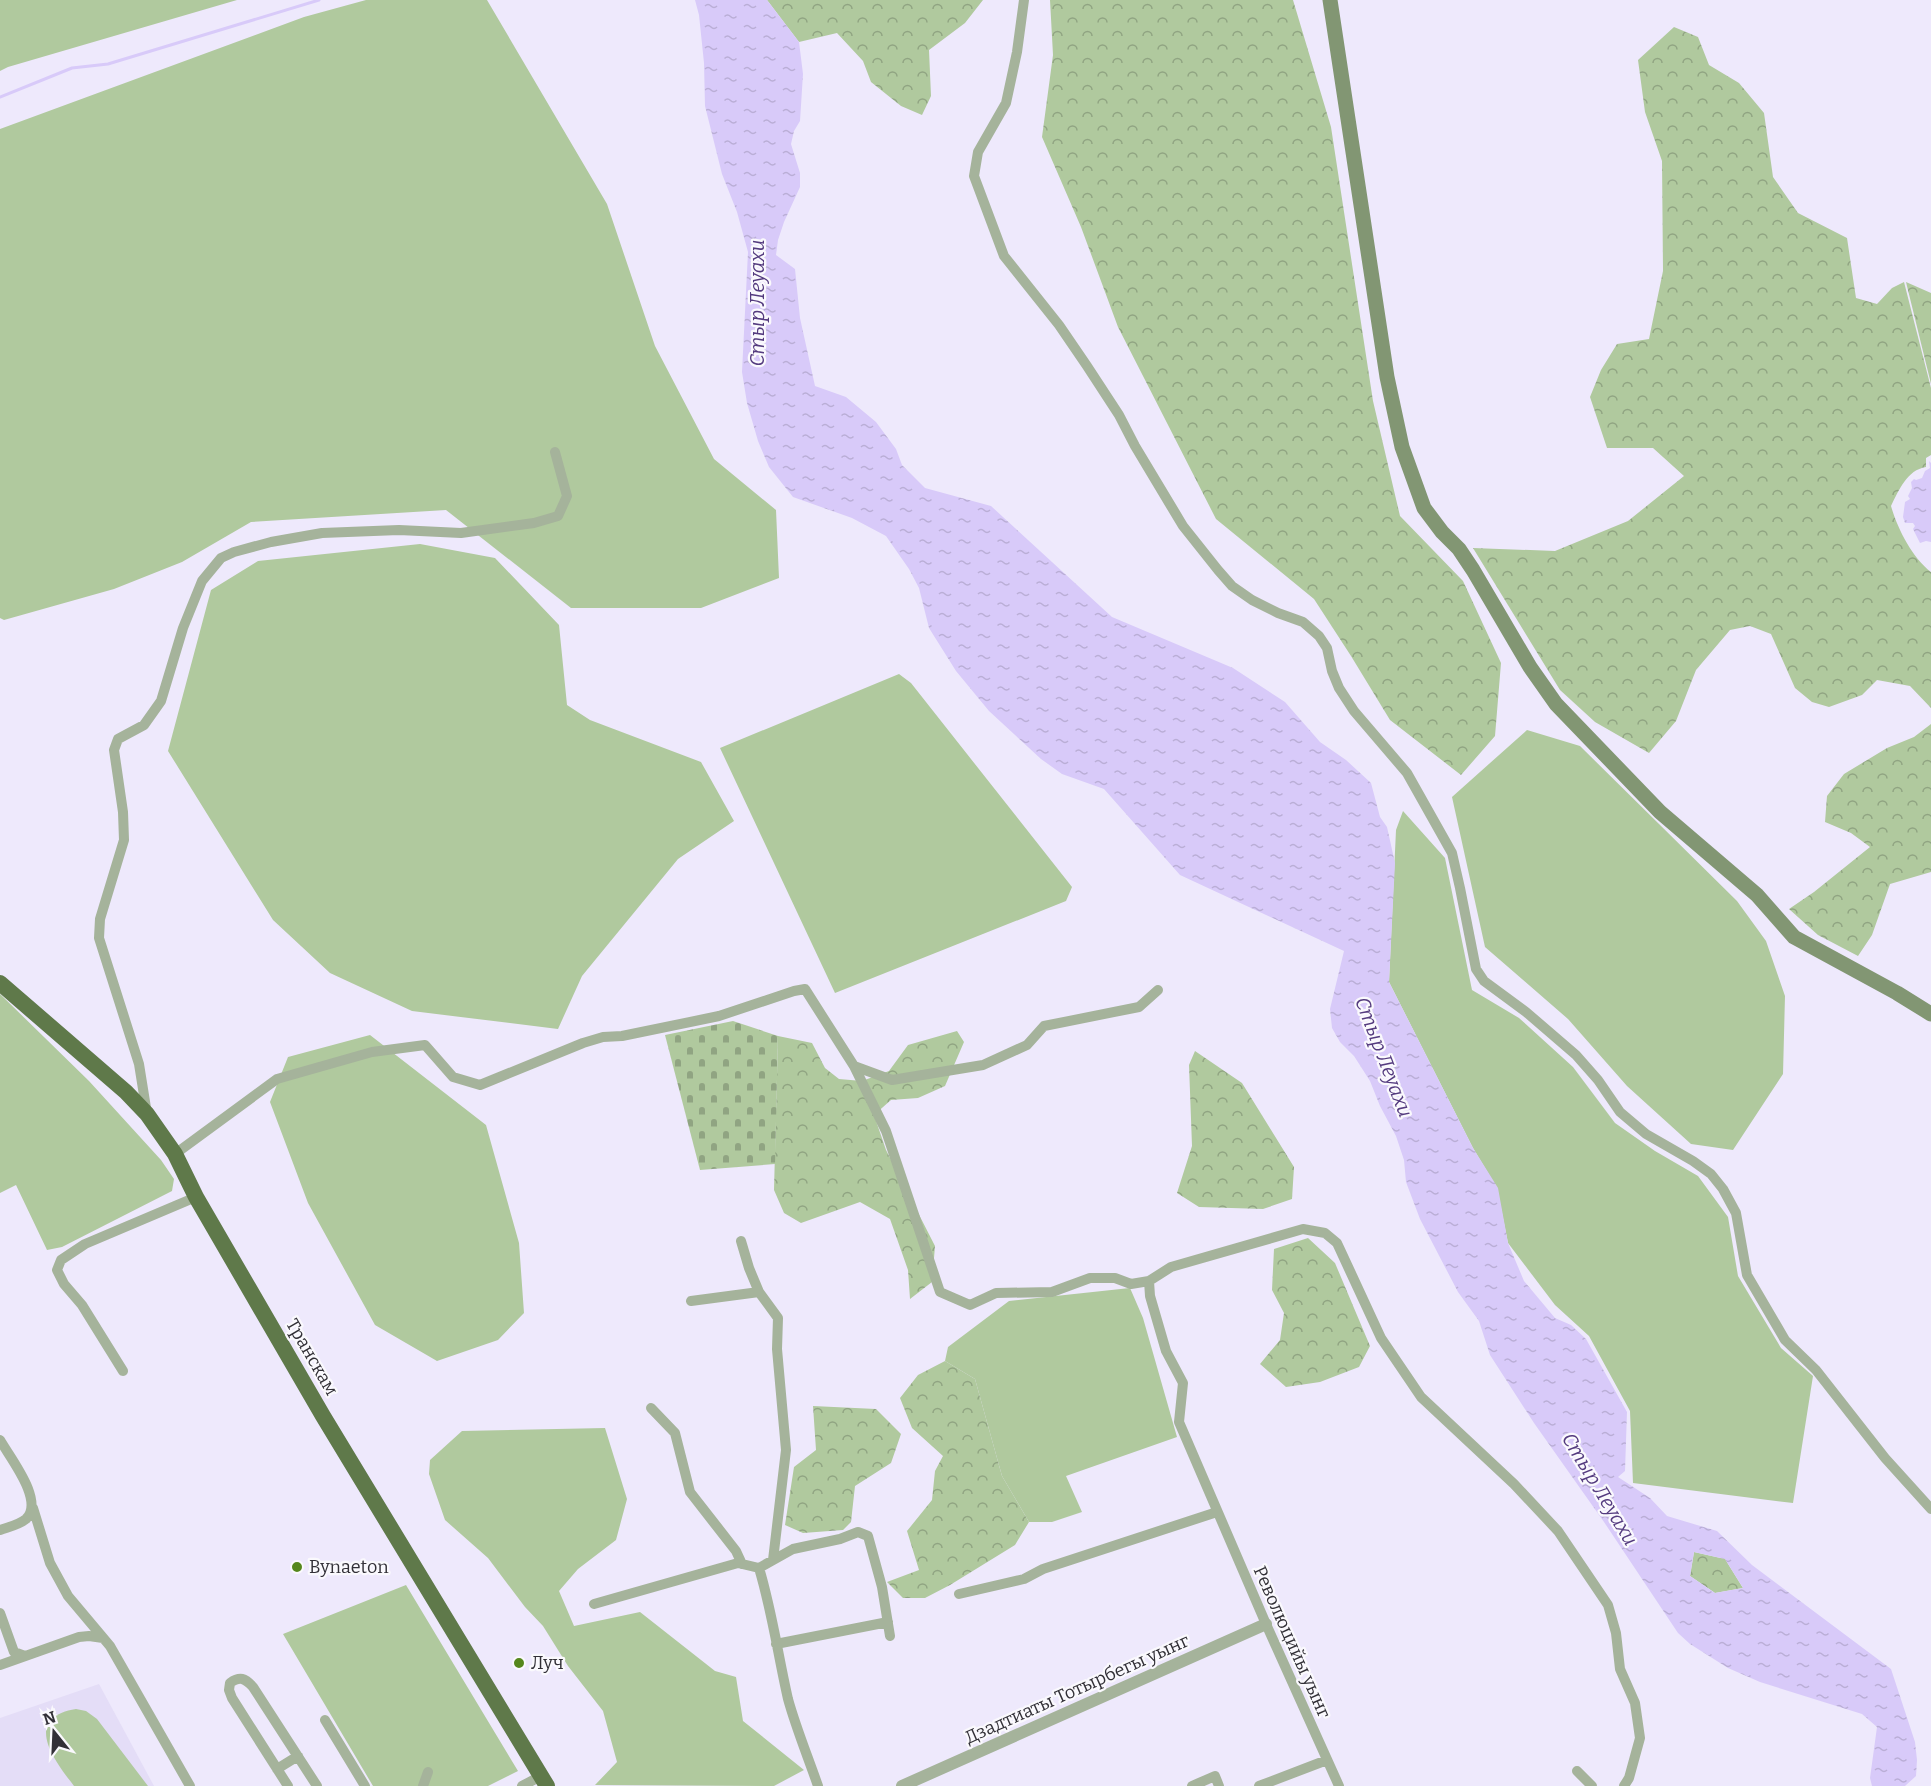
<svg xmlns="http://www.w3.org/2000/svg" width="1931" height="1786" viewBox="0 0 1931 1786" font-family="Bitter,serif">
	<defs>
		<pattern id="forest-crowns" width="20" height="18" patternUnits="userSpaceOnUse" patternTransform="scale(1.5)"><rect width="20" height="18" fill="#b0c99e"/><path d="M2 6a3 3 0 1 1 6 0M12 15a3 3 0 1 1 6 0" fill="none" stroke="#90a482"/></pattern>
		<pattern id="cemetery-stones" width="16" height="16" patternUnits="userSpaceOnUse" patternTransform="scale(1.5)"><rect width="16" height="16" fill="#b0c99e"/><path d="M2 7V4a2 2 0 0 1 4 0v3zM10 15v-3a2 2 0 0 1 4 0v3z" fill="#90a482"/></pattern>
		<pattern id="water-ripples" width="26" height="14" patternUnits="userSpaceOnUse" patternTransform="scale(1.5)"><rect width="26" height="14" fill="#d8caf9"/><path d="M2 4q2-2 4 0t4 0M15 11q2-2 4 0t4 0" fill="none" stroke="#baaed6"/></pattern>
	</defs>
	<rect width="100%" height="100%" fill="#eee9fc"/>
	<!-- built -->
	<path fill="#e4ddf7" d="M 99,1684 L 154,1786 L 0,1786 L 0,1718 Z"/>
	<!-- grass -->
	<path fill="#b0c99e" d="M 0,0 L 237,0 L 8,67 L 0,71 Z
		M 366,0 L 487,0 L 607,204 L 655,346 L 714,459 L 776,510 L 779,578 L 701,608 L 571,608 L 446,510 L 251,522 L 182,562 L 114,589 L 4,620 L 0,618 L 0,129 L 304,17 Z
		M 420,544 L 495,558 L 559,625 L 567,705 L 590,720 L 701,762 L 734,821 L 678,859 L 582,976 L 558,1029 L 412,1011 L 330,973 L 273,920 L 168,751 L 211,590 L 258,561 Z
		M 899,674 L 911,683 L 1072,887 L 1066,901 L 835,993 L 720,748 Z
		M 1527,730 L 1580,746 L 1737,901 L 1766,941 L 1785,996 L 1783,1074 L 1733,1150 L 1691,1144 L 1627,1086 L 1568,1019 L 1485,947 L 1452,797 Z
		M 1403,811 L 1445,858 L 1472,990 L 1519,1018 L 1573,1067 L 1615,1123 L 1655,1151 L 1698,1176 L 1728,1217 L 1738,1276 L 1781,1348 L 1813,1376 L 1793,1503 L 1633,1483 L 1630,1411 L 1589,1336 L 1555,1305 L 1508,1243 L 1497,1188 L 1473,1148 L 1389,982 L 1396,830 Z
		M 0,994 L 89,1081 L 161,1160 L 174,1179 L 172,1191 L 62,1247 L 47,1250 L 16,1185 L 0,1193 Z
		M 370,1035 L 486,1125 L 519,1243 L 524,1313 L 498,1340 L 437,1361 L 375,1325 L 308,1203 L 270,1102 L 288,1057 Z
		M 1130,1288 L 1143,1318 L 1177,1437 L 1066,1476 L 1082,1512 L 1052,1522 L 1029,1522 L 1002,1476 L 975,1379 L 945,1361 L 948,1347 L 1009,1301 Z
		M 605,1428 L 627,1499 L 616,1540 L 578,1569 L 559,1591 L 574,1626 L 640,1612 L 715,1671 L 736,1677 L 743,1721 L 804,1770 L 774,1786 L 595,1785 L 617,1762 L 603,1711 L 568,1666 L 543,1626 L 525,1607 L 488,1558 L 445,1520 L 429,1474 L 430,1460 L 462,1431 Z
		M 406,1585 L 518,1771 L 488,1786 L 373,1786 L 283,1634 Z
		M 76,1709 L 86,1711 L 97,1719 L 148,1786 L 74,1786 C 55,1761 21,1718 76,1709 Z"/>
	<!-- forest -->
	<path fill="url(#forest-crowns)" d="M 767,0 L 983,0 L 965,23 L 929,50 L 931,96 L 922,115 L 901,106 L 871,82 L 863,61 L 837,33 L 799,42 Z
		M 1050,0 L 1293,0 L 1331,127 L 1373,401 L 1400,516 L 1463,581 L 1501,663 L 1495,736 L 1461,775 L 1390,720 L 1351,656 L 1314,599 L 1216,519 L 1118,327 L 1081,227 L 1042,137 L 1053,55 Z
		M 1674,27 L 1698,37 L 1709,65 L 1739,83 L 1764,113 L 1773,177 L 1798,213 L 1847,238 L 1856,298 L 1877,304 L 1892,288 L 1904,282 L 1931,388 L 1931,455 L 1926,458 L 1926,467 C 1907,470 1899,490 1891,506 C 1898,530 1912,557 1931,572 L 1931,708 L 1910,686 L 1877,680 L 1862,695 L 1829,707 L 1812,702 L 1795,688 L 1771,634 L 1750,626 L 1730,630 L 1696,670 L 1676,721 L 1649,753 L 1595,722 L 1560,690 L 1473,548 L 1555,551 L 1628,521 L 1684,476 L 1653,448 L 1607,448 L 1590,397 L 1601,370 L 1617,344 L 1649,339 L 1663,271 L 1662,161 L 1645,112 L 1638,60 Z
		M 1906,282 L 1931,293 L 1931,384 Z
		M 1931,724 L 1931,872 L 1890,884 L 1872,935 L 1858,956 L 1818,935 L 1789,909 L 1814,892 L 1870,847 L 1851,833 L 1825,822 L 1827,796 L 1844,774 L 1887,748 L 1914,737 Z
		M 957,1031 L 964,1042 L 945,1086 L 918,1098 L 891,1100 L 874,1115 L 886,1150 L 935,1246 L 932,1282 L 910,1299 L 908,1270 L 890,1219 L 860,1202 L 801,1223 L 784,1213 L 774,1190 L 778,1036 L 812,1043 L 825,1068 L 839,1079 L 862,1081 L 889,1071 L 908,1045 Z
		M 1195,1051 L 1242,1083 L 1294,1167 L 1292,1199 L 1263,1209 L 1199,1207 L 1177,1193 L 1192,1146 L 1189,1065 Z
		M 1308,1238 L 1335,1263 L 1370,1346 L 1359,1367 L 1320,1382 L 1286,1387 L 1260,1364 L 1280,1340 L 1284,1313 L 1272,1290 L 1274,1249 Z
		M 945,1361 L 975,1379 L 1002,1476 L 1029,1522 L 1015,1545 L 950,1585 L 925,1598 L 903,1598 L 887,1582 L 919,1570 L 907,1531 L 932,1500 L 935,1471 L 943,1456 L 912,1428 L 900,1398 L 918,1375 Z
		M 813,1406 L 876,1409 L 901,1434 L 891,1463 L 855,1486 L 851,1522 L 843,1530 L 803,1533 L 785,1525 L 794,1467 L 816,1450 Z
		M 1694,1552 L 1725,1559 L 1743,1588 L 1715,1593 L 1690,1576 Z"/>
	<!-- cemetery -->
	<path fill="url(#cemetery-stones)" d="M 733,1021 L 778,1036 L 775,1164 L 700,1170 L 665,1035 Z"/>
	<!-- water -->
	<path fill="url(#water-ripples)" fill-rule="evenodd" d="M 695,0 L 767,0 L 799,42 L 803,74 L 800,121 L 794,131 L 791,144 L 800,173 L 800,187 L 784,222 L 778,240 L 776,255 L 795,269 L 800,318 L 815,386 L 846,397 L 876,422 L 896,449 L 902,465 L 925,488 L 991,506 L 1112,617 L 1233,668 L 1285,702 L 1320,742 L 1346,760 L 1371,783 L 1380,817 L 1387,827 L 1395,863 L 1389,982 L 1473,1148 L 1498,1188 L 1508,1243 L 1524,1281 L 1555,1318 L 1571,1325 L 1586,1339 L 1627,1412 L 1625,1471 L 1618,1477 L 1650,1498 L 1667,1516 L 1717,1531 L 1752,1565 L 1891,1669 L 1915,1742 L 1917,1760 L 1916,1776 L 1905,1786 L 1872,1786 L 1870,1778 L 1877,1727 L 1862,1714 L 1760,1682 L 1728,1668 L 1690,1644 L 1678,1633 L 1604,1522 L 1534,1423 L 1490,1355 L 1479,1321 L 1458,1292 L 1420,1219 L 1406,1182 L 1404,1160 L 1396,1136 L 1380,1106 L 1370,1081 L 1354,1056 L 1340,1042 L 1332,1028 L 1330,1009 L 1344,951 L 1180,875 L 1104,789 L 1062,774 L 1041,759 L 989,711 L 956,671 L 929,628 L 919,588 L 909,569 L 886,536 L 852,518 L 793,497 L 769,467 L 758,441 L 747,403 L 742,372 L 748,252 L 737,212 L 722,174 L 705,106 L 704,63 L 699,15 ZM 1694,1552 L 1725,1559 L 1743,1588 L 1715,1593 L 1690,1576 Z
		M 1929,461 L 1931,463 L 1931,542 L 1926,541 L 1920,543 L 1913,529 L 1915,526 L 1913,523 L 1905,523 L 1903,517 L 1905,502 L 1910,499 L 1908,496 L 1912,488 L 1911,482 L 1914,479 L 1916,480 L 1922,478 L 1925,471 L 1930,468 Z"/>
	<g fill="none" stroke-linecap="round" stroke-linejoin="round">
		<!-- stream -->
		<path stroke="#d8caf9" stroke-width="3" d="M 0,97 L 72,68 L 108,64 L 319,0"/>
		<!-- minor -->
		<path stroke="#a5b39b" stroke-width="10" d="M 1024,0 L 1017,52 L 1006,103 L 978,152 L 974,176 L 1004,256 L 1059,325 L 1087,366 L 1119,415 L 1135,446 L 1183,526 L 1218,570 L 1232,586 L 1252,600 L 1278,613 L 1303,622 L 1319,636 L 1327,648 L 1332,671 L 1339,688 L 1354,711 L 1407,773 L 1452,853 L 1460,888 L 1476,969 L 1484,981 L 1526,1012 L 1576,1055 L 1598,1080 L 1620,1112 L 1646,1134 L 1693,1161 L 1711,1174 L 1723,1189 L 1736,1213 L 1747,1275 L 1785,1340 L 1816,1370 L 1885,1458 L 1931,1509
			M 854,1066 L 886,1131 L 940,1292 L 970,1305 L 996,1293 L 1052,1292 L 1090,1278 L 1115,1278 L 1131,1284 L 1149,1281
			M 147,1114 L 139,1064 L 99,938 L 100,919 L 124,840 L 123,812 L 114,750 L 118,739 L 144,725 L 161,701 L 183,628 L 202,581 L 221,558 L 234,552 L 271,542 L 322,533 L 399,530 L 461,533 L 534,523 L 558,516 L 567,496 L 555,452
			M 175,1154 L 277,1079 L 372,1052 L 425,1045 L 453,1077 L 480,1085 L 583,1043 L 603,1037 L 622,1036 L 719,1016 L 794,991 L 805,989 L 854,1066 L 892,1080 L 983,1065 L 1027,1045 L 1044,1026 L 1139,1007 L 1158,990
			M 741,1241 L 749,1268 L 759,1292 L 778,1318 L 777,1349 L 786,1450 L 773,1560
			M 691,1301 L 759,1292
			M 123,1371 L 82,1305 L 64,1284 L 57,1270 L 61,1260 L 85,1244 L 196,1197
			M 651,1408 L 675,1433 L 690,1492 L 736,1551 L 742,1564
			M 0,1440 C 10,1458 45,1501 26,1519 C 19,1525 8,1527 0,1530
			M 33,1508 L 50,1563 L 68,1596 L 110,1646 L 190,1786
			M 959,1594 L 1024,1579 L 1043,1569 L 1217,1512
			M 594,1604 L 738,1563 L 759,1568
			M 0,1613 L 14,1652 L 25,1656
			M 776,1644 L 888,1622
			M 0,1665 L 79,1637 L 89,1636 L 103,1638
			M 325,1720 L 365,1786
			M 277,1769 L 298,1756
			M 1577,1771 L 1592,1786
			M 288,1786 L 232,1698 L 229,1690 L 230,1683 C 240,1676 245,1678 253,1687 L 317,1786
			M 423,1786 L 428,1772
			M 522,1786 L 541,1776
			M 818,1786 C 808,1757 796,1728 788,1699 C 778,1655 772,1611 759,1568 L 793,1549 L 840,1539 L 858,1532 L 868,1536 L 882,1587 L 890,1636
			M 1192,1786 L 1215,1776 L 1219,1786
			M 1259,1786 L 1327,1760
			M 1339,1786 L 1266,1624 L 1179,1422 L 1183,1383 L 1166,1351 L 1150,1296 L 1149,1281 L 1171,1267 L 1303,1229 L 1325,1233 L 1337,1243 L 1381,1338 L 1421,1397 L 1514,1484 L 1558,1531 L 1608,1605 L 1616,1633 L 1620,1669 L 1635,1703 L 1640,1738 L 1629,1778 L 1624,1786"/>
		<!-- tertiary -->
		<path stroke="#a5b39b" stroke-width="12" d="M 902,1786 L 1266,1624"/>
		<!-- secondary -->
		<path stroke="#829673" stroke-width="15" d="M 1330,0 L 1387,377 L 1402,447 L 1424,508 L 1442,532 L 1459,549 L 1473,570 L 1530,667 L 1556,704 L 1660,812 L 1757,895 L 1794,937 L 1897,993 L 1931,1014"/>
		<!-- trunk -->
		<path stroke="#5f794a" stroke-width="16" d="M 0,983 L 126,1092 L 147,1114 L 175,1154 L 196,1197 L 323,1416 L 547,1786"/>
	</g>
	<!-- markers -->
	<g fill="#55871c" stroke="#faf9fd" stroke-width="2">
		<circle cx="297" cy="1567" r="6"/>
		<circle cx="519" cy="1663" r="6"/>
	</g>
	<g text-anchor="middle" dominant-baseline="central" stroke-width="4.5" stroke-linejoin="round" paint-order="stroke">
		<!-- street labels -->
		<g font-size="18" fill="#323037" stroke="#faf9fd">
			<text transform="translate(312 1357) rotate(60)">Транскам</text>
			<text transform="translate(1292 1642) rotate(66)">Революцийы уынг</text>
			<text transform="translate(1077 1689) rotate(-24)">Дзадтиаты Тотырбегы уынг</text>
		</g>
		<!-- poi labels -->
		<g font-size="18" fill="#323037" stroke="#faf9fd" text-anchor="start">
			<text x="309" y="1567">Bynaeton</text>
			<text x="531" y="1663">Луч</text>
		</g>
		<!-- water labels -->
		<g font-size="20" font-style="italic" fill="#543b7f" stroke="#faf9fd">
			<text transform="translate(757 303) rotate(-90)">Стыр Леуахи</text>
			<text transform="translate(1384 1057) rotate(69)">Стыр Леуахи</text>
			<text transform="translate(1600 1489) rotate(59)">Стыр Леуахи</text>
		</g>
	</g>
	<!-- north arrow -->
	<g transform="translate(54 1732) rotate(342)" stroke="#faf9fd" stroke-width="4.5" paint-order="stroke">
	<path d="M0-4.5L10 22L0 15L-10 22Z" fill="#323037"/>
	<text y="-9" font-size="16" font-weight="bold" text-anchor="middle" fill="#323037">N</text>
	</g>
</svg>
